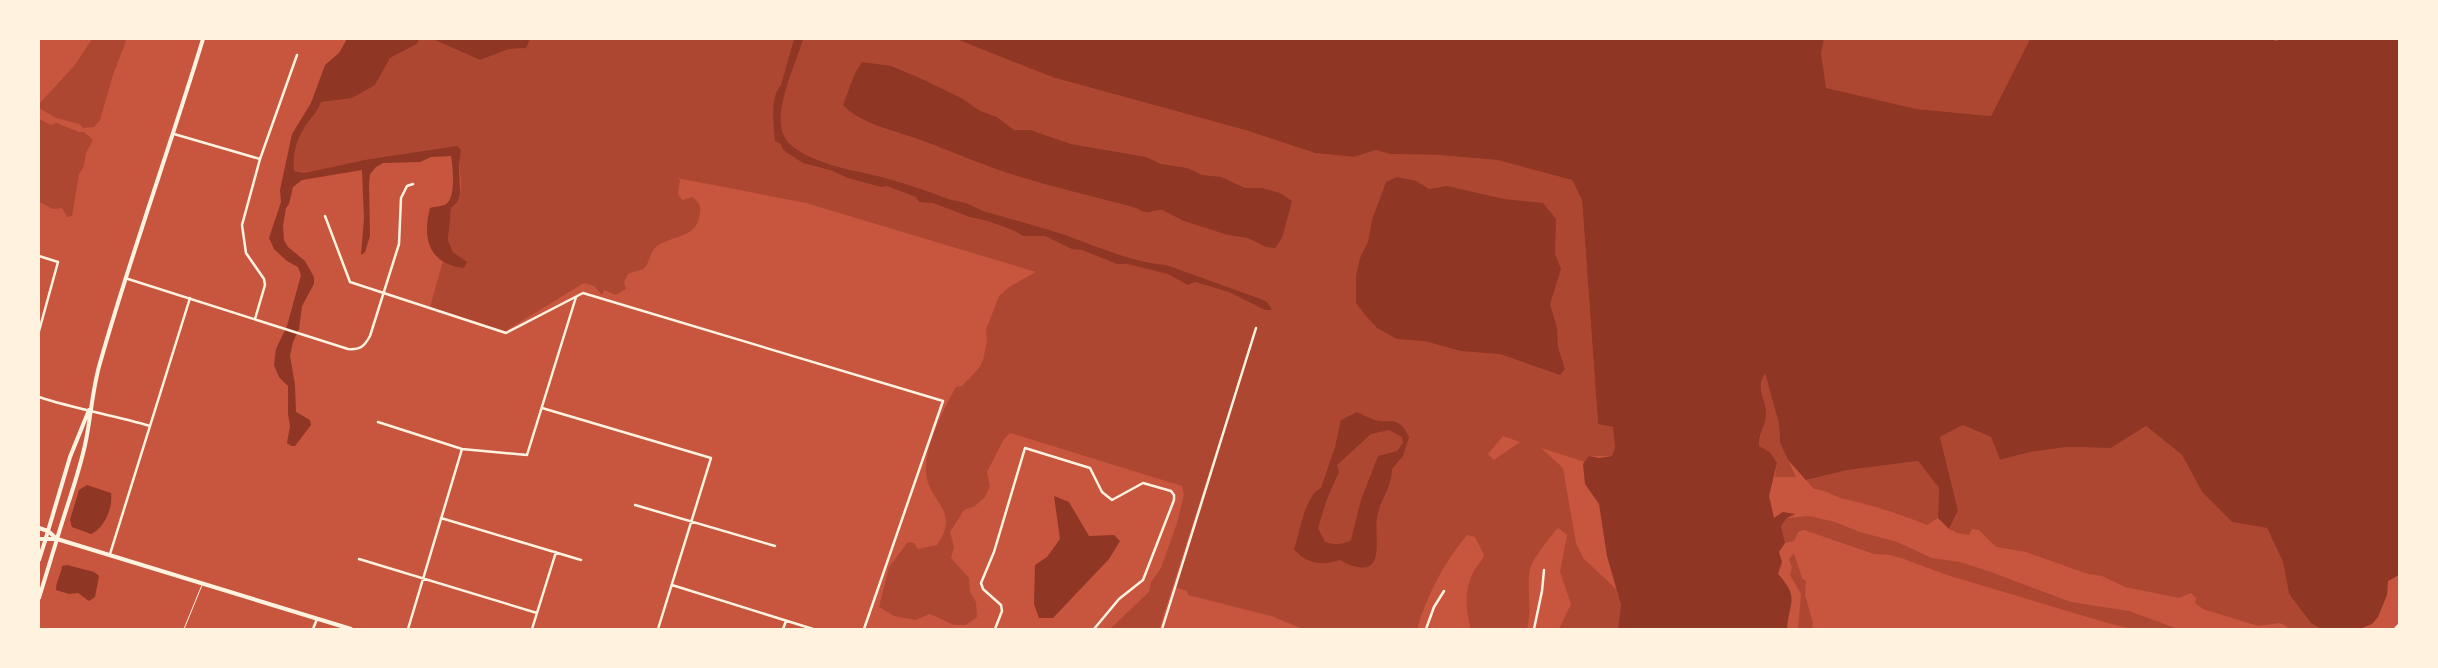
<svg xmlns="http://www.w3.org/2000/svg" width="2438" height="668" viewBox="0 0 2438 668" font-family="Overpass,sans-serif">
	<rect width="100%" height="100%" fill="#c8553d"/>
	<!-- green -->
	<path fill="#ae4732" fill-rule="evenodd" d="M 92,39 L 125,39 L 126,41 L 113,75 L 100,120 L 94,127 L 83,128 L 79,124 L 56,118 L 39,108 L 39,104 L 74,66 Z
		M 419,39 L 431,39 L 480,60 L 509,49 L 525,48 L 530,39 L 794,39 L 793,44 L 802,39 L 956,39 L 1058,79 L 1245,130 L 1315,153 L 1354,157 L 1376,150 L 1390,154 L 1438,155 L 1497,160 L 1572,180 L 1582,200 L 1598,424 L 1613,427 L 1615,447 L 1612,456 L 1589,456 L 1585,462 L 1541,448 L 1563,468 L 1576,543 L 1583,558 L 1616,589 L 1621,605 L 1618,629 L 1559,629 L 1571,604 L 1560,572 L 1567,535 L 1558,528 C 1551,535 1534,558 1531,566 C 1525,583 1533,608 1527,629 L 1471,629 C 1466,613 1464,591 1472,575 C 1475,567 1481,563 1484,555 L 1475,537 L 1467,535 C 1444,562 1427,595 1417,629 L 1303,629 L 1271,616 L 1188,595 L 1187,591 L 1175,587 L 1218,445 L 1159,629 L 1110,629 L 1149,592 L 1151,582 L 1161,568 L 1177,523 L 1184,494 L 1182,486 L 1010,433 L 1004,439 L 987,472 L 990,486 L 985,497 L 975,506 L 964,510 L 950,532 L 954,547 L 951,558 L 969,578 L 970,592 L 976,602 L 977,617 L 966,625 L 954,625 L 930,614 L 915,620 L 894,616 L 879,607 L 889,567 L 908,542 L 914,543 L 918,549 L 937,545 C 963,508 924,502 926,467 C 927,442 944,408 956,387 L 962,386 L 979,368 L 983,360 L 987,342 L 986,330 L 999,296 L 1009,287 L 1036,272 L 806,203 L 677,178 L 680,180 L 678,194 L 682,200 L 692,197 C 699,202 701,204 700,213 C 697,239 675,234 657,246 C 649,252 650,264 643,269 C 639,271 632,272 628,274 L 624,282 L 626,289 L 616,295 L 604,290 L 602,295 L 594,286 L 584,283 L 505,331 L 430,307 L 443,261 L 467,263 L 453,252 L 448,240 L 451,208 L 460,193 L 461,184 L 458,147 L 364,160 L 304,173 L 294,171 C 293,154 296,140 306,125 C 312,117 318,111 321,102 L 324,100 L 325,102 L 375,85 L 390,58 L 417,44 ZM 1503,436 L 1520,442 L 1494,460 L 1488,454 Z
		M 1824,39 L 2030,39 L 1991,116 L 1917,109 L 1825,88 L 1821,53 Z
		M 39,119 L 51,125 L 56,123 L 79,132 L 84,132 L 93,140 L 86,153 L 84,166 L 79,174 L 72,216 L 67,217 L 62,208 L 53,209 L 39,202 Z
		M 1765,372 L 1779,424 L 1780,443 L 1796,477 L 1775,477 L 1777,463 L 1770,452 L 1759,446 C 1759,435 1764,426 1765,415 C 1767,398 1755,394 1765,372 Z
		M 1963,425 L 1991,437 L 2000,460 L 2030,452 L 2067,447 L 2111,448 L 2146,426 L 2182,455 L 2202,492 L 2232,522 L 2267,528 L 2283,562 L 2289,594 L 2311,623 L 2321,629 L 2291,629 L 2280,623 L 2258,626 L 2203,609 L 2195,603 L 2196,598 L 2191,593 L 2179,598 L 2125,587 L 2102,576 L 2088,574 L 2026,552 L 1996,547 L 1979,530 L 1972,529 L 1969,535 L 1957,533 L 1949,529 L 1958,509 L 1940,437 Z
		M 1918,461 L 1939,488 L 1938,518 L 1927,525 C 1900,514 1872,505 1844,499 C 1833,496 1826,490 1814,489 L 1806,480 L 1848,470 Z
		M 1809,516 L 1835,522 L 1860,532 L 1897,542 L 1932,558 L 1960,562 L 1991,572 L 2071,602 L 2129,611 L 2175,628 L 2186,629 L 2134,629 L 2111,624 L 1947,575 L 1904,559 L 1890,555 L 1874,554 L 1804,530 L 1798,532 L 1794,541 L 1785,543 L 1781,526 L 1787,518 Z
		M 1794,553 L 1802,578 L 1806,581 L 1805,595 L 1813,623 L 1812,629 L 1798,629 L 1801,594 L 1790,575 L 1792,568 L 1789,559 Z"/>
	<!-- water -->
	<path fill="#8f3625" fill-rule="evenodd" d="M 347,39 L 419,39 L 417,44 L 390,58 L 375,85 L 352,98 L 321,102 C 318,111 312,117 306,125 C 296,140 293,154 294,171 L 304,173 L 364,160 L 457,146 L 461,150 L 459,165 L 460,193 L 458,201 L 451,208 L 448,240 L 453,252 L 467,262 L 464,268 C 429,264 422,239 430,208 C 435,206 442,207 446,204 C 456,199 453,167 451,156 L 431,157 L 420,162 L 383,163 L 376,167 L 370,174 L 369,184 L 370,236 L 365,252 L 361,255 L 364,219 L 362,170 L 302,180 L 293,187 L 289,204 L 286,208 L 283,226 L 284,240 L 288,247 L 305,261 L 314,277 L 314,284 L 302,306 L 299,329 L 293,342 L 290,356 L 295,385 L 296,412 L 310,420 L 311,425 L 295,446 L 291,446 L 287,443 L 290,426 L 288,414 L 288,386 L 279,377 L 274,365 L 276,349 L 287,326 L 301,275 L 298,267 L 287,261 L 274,249 L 269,238 L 281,202 L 280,190 L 292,134 L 311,103 L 325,65 L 339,53 Z
		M 432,39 L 530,39 L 526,48 L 509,49 L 480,60 Z
		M 794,39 L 803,39 C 796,64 772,112 784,136 C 793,156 839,168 860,172 C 889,178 916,187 943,197 C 950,200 958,201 965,203 C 972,205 979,210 986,212 C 1011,219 1037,226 1062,234 C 1096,246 1130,262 1166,265 L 1258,298 L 1267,302 L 1272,310 L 1265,310 L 1229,292 L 1195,282 L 1188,285 L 1168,274 L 1128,264 L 1117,264 L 1082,250 L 1072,249 L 1045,236 L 1023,236 L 1015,231 L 988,221 L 970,217 L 933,203 L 919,202 L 916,197 L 887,186 L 881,187 L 848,178 L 830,170 L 803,163 L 783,150 L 781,144 L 775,141 C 774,124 769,99 781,85 Z
		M 956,39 L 1824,39 L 1821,53 L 1826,88 L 1917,109 L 1991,116 L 2030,39 L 2270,39 L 2277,41 L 2280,39 L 2399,39 L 2399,575 L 2388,581 L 2387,595 L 2378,617 L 2372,624 L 2360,629 L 2321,629 L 2311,623 L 2289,594 L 2283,562 L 2267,528 L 2232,522 L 2202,492 L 2182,455 L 2146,426 L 2111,448 L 2067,447 L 2030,452 L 2000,460 L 1991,437 L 1963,425 L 1940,437 L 1958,510 L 1949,529 L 1938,518 L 1939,488 L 1918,461 L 1848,470 L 1806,480 L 1788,460 L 1780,443 L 1779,424 L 1765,373 C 1756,389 1764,395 1766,411 C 1767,424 1758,434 1759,446 L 1770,452 L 1777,463 L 1769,496 L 1774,518 L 1783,512 L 1795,514 L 1787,518 L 1781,526 L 1785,543 L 1779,552 L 1782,562 L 1778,574 C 1800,598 1789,602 1787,629 L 1618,629 L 1621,605 L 1607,556 L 1599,504 L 1585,484 L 1583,464 L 1589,456 L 1599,458 L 1612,456 L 1615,447 L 1613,427 L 1598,424 L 1582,200 L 1572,180 L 1497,160 L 1438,155 L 1390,154 L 1376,150 L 1354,157 L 1315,153 L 1245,130 L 1055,78 Z
		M 862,62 L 891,66 L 922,79 L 963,99 L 980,111 L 997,117 L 1014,130 L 1030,130 L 1071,144 L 1146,157 L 1161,164 L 1187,168 L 1202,175 L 1221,177 L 1245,188 L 1262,188 L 1280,193 L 1292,201 L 1282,238 L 1275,248 L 1266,247 L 1248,238 L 1228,235 L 1184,221 L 1162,210 C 1149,210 1149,216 1136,208 C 1089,195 1042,185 996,169 C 970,160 944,148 918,139 C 893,130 861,124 843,105 L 855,73 Z
		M 1397,177 L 1416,181 L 1429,189 L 1447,186 L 1504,199 L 1543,203 L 1556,219 L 1555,254 L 1561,269 L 1550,304 L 1557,328 L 1558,347 L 1565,369 L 1560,375 L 1500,354 L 1461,351 L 1424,341 L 1397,339 L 1377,328 L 1366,316 L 1356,303 L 1356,276 L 1360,258 L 1368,242 L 1372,220 L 1386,182 Z
		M 1357,412 C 1362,414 1366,417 1372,419 C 1389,426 1397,412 1409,437 L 1403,456 L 1392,469 C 1392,488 1379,501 1377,518 C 1374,534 1385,573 1358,567 C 1351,566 1347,564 1340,560 C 1322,566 1306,564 1294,549 C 1300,532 1305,495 1321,488 L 1335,447 L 1341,420 ZM 1389,430 L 1402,437 L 1403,443 L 1397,451 L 1378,456 L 1361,500 L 1351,540 C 1342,545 1335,545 1325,542 L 1318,528 L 1327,499 L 1339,472 L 1337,465 L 1371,434 Z
		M 87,485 L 111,493 C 113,507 105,528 91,534 L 72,527 L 70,520 L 79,490 Z
		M 1054,496 L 1069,502 L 1089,536 L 1114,535 L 1120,541 L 1109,559 L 1053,618 L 1039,618 L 1034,604 L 1035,565 L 1047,557 L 1060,539 Z
		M 67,565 L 94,572 L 99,576 L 95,597 L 89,601 L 78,593 L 69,594 L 56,590 C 56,581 61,575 62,566 Z"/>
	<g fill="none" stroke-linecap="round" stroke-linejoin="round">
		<!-- service -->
		<path stroke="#fff3e0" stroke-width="1" d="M 184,629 L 202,585"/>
		<!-- minor -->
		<path stroke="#fff3e0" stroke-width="2.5" d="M 174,134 L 260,159
			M 325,216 L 350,282 L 506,333 L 583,293 L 943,401 L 864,629
			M 39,256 L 58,262 L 39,331
			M 125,278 L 348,349 C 360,350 364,347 370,336 L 399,244 L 401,198 L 407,186 L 413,184
			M 255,319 L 265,285 L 264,279 L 246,253 L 242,225 L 260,159 L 297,55
			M 39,397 C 75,409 113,415 150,426
			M 542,408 L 711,458 L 658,629
			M 378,422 L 462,449 L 527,455 L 576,297
			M 635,505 L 775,546
			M 441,518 L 581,560
			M 110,554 L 190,298
			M 359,559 L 537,613
			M 672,585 L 813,629
			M 313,629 L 317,619
			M 408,629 L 462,449
			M 532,629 L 556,552
			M 783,629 L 786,621
			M 995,629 L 1002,611 L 1001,605 L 983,589 L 981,583 L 994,552 L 1025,448 L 1090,468 L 1102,492 L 1112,500 L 1143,483 L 1171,491 L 1174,495 L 1174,500 L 1143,580 L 1119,599 L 1094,629
			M 1162,629 L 1256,328
			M 1426,629 L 1434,607 L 1444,591
			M 1534,629 L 1542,591 L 1544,570"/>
		<!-- secondary -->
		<path stroke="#fff3e0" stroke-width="4" d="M 39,560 L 45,541
			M 39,598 L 57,539"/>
		<!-- primary -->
		<path stroke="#fff3e0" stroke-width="4" d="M 39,528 L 48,531 L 57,539
			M 39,539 L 57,539 L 351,629
			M 57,539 C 66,508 78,477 85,445 C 91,418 92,390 100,363 C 131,254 170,147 203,39
			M 45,541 L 70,457 L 89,410"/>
		<!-- motorway -->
		<path stroke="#fff3e0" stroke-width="4.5" d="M 2396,629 L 2399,626"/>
	</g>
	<!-- border -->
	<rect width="2438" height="668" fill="none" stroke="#fff3e0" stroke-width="80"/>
</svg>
